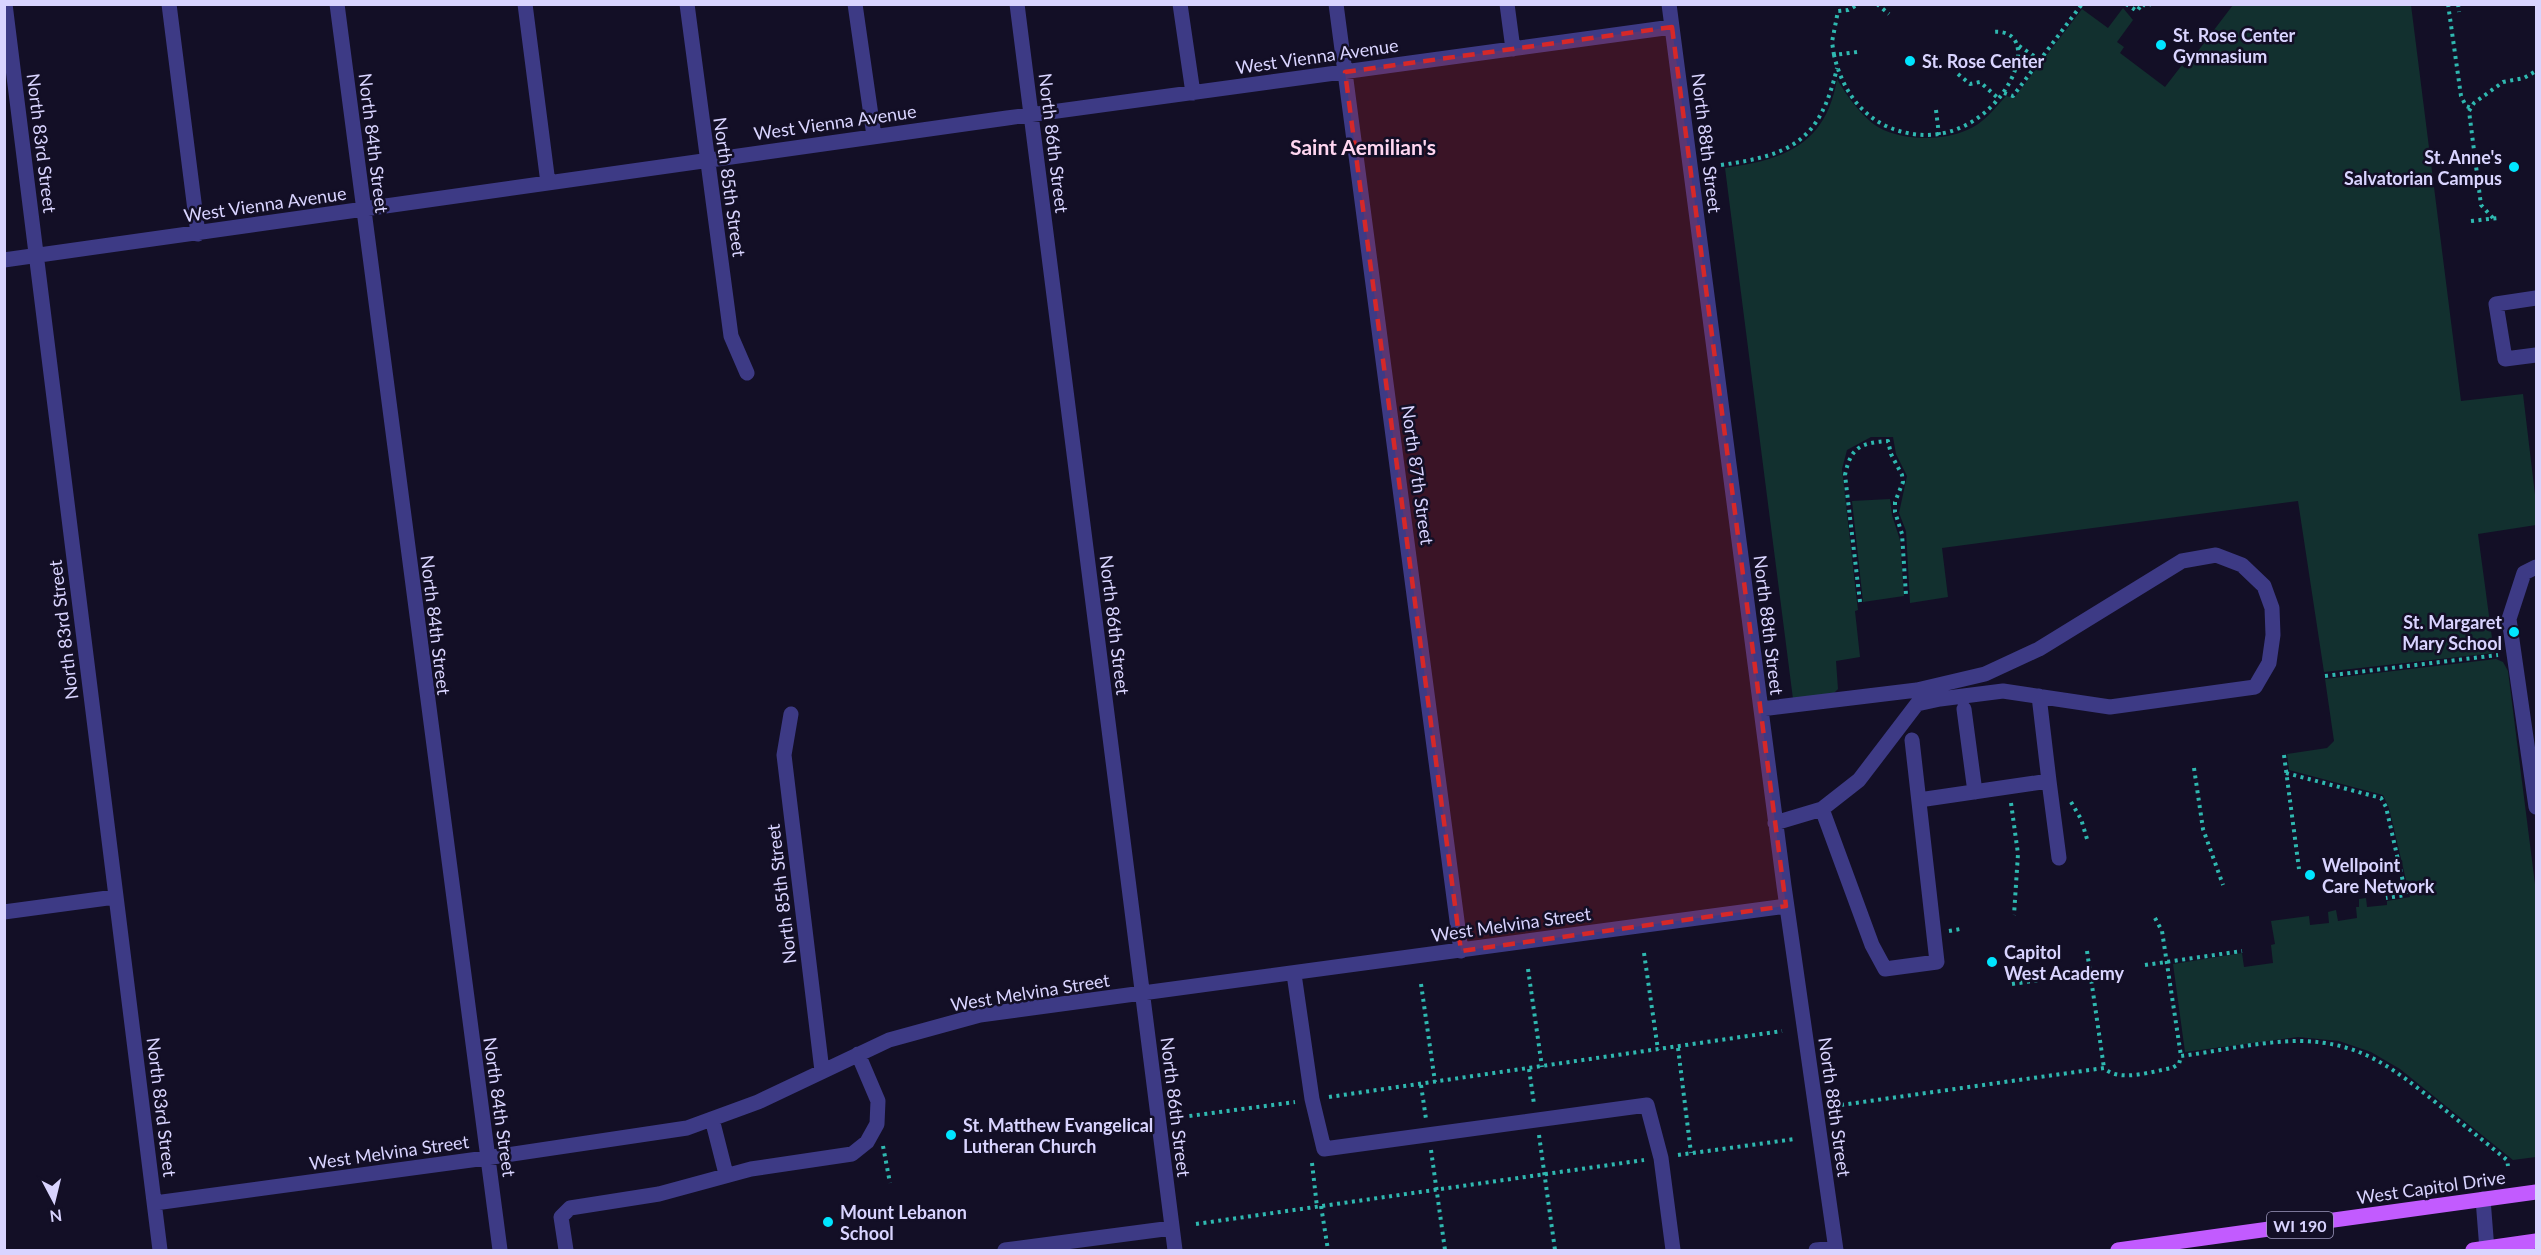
<svg xmlns="http://www.w3.org/2000/svg" width="2541" height="1255" viewBox="0 0 2541 1255" font-family="Lato,sans-serif">
	<rect width="100%" height="100%" fill="#130f26"/>
	<!-- green -->
	<path fill="#12302f" d="M 2233,5 L 2411,5 L 2461,401 L 2523,394 L 2536,503 L 2536,525 L 2478,534 L 2494,653 L 2324,672 L 2298,501 L 1942,548 L 1948,597 L 1910,603 L 1906,531 L 1899,513 L 1907,476 L 1896,454 L 1893,437 L 1871,437 L 1847,450 L 1842,469 L 1857,602 L 1858,610 L 1855,611 L 1860,657 L 1836,661 L 1838,689 L 1834,693 L 1793,699 L 1725,168 C 1785,160 1826,144 1837,79 C 1847,96 1857,110 1872,123 C 1895,141 1941,142 1967,130 C 1983,124 1994,109 2006,96 L 2014,98 L 2082,9 L 2108,28 L 2123,8 L 2133,20 L 2117,42 L 2124,47 L 2120,53 L 2165,87 L 2182,65 L 2185,68 Z
		M 1890,499 L 1892,515 L 1900,540 L 1904,596 L 1863,602 L 1852,501 Z
		M 2496,659 L 2503,662 L 2508,671 L 2536,892 L 2536,1157 L 2513,1160 L 2400,1069 L 2371,1052 L 2339,1041 L 2298,1037 L 2185,1052 L 2173,964 L 2242,953 L 2244,967 L 2273,963 L 2271,945 L 2275,944 L 2271,921 L 2309,916 L 2310,925 L 2329,923 L 2328,912 L 2336,910 L 2338,921 L 2357,918 L 2356,907 L 2359,907 L 2359,899 L 2366,898 L 2367,907 L 2387,905 L 2387,901 L 2410,897 L 2389,808 L 2383,795 L 2289,770 L 2287,754 L 2327,748 L 2334,741 L 2325,679 Z"/>
	<g fill="none" stroke-linecap="round" stroke-linejoin="round">
		<!-- path -->
		<path stroke="#2fb8b0" stroke-width="4" stroke-dasharray="3 4.5" stroke-linecap="butt" d="M 1877,4 L 1889,14
			M 2126,4 L 2137,11 L 2142,4
			M 2143,4 L 2147,7 L 2150,4
			M 2448,4 L 2461,96 L 2466,106 L 2471,108
			M 2458,4 L 2459,12
			M 2019,46 L 2040,60
			M 1857,52 L 1834,55 C 1841,85 1857,112 1886,126 C 1988,172 2058,26 1993,32
			M 1834,55 L 1832,42 L 1838,11 L 1848,10 L 1859,4
			M 1958,74 L 1970,84 L 1980,82 L 1999,99
			M 2004,93 L 2013,96 L 2082,4
			M 1936,110 L 1939,135
			M 1721,165 C 1792,155 1820,141 1837,68
			M 2493,218 L 2481,205 L 2469,111 L 2474,103 L 2503,82 L 2524,78 L 2536,71
			M 2471,221 L 2498,218
			M 1860,602 L 1845,475 C 1851,447 1860,443 1888,441 L 1891,454 L 1902,475 L 1903,482 L 1895,502 L 1895,512 L 1902,534 L 1906,595
			M 2325,676 L 2498,655
			M 2284,755 L 2299,869
			M 2194,768 L 2203,829 L 2223,885
			M 2286,773 L 2381,798 L 2386,807 L 2406,895 L 2386,898
			M 2071,802 L 2081,819 L 2087,839
			M 2011,803 L 2018,854 L 2014,915
			M 2155,918 L 2162,931 L 2181,1056
			M 1949,931 L 1960,929
			M 2087,951 L 2104,1068
			M 1644,953 L 1658,1050
			M 2145,965 L 2242,951
			M 1528,969 L 1542,1067
			M 1421,984 L 1435,1082
			M 2012,984 L 2109,970
			M 1678,1048 L 1691,1153
			M 1529,1069 L 1534,1104
			M 1421,1085 L 1426,1119
			M 1329,1097 L 1782,1031
			M 1841,1105 L 2104,1068 C 2119,1083 2153,1071 2172,1068 L 2179,1064 L 2181,1056 C 2220,1051 2261,1041 2300,1041 C 2361,1042 2393,1068 2439,1105 C 2461,1123 2484,1141 2507,1160 L 2508,1166
			M 1182,1117 L 1295,1102
			M 1539,1135 L 1555,1250
			M 883,1146 L 890,1183
			M 1431,1150 L 1445,1250
			M 1678,1155 L 1795,1139
			M 1312,1163 L 1317,1207
			M 1321,1206 L 1328,1250
			M 1196,1224 L 1644,1160"/>
		<!-- minor -->
		<path stroke="#3d3a85" stroke-width="15" d="M 5,4 L 160,1250
			M 169,4 L 198,234
			M 337,4 L 500,1250
			M 525,4 L 548,183
			M 687,4 L 731,336 L 747,373
			M 855,4 L 874,136
			M 1017,4 L 1175,1250
			M 1180,4 L 1193,93
			M 1336,4 L 1461,951
			M 1507,4 L 1513,49
			M 1669,4 L 1784,886 L 1836,1250
			M 4,260 L 1007,118 L 1672,27
			M 2536,298 L 2496,304 L 2505,359 L 2536,355
			M 2536,567 L 2524,573 L 2509,619 L 2536,807
			M 1761,709 L 1917,690 L 1985,674 L 2039,649 L 2182,561 L 2216,555 L 2242,565 L 2264,586 L 2272,608 L 2273,635 L 2269,663 L 2255,687 L 2110,707 L 2003,691 L 1940,699 L 1917,704 L 1859,780 L 1822,809 L 1775,823
			M 1964,709 L 1975,792
			M 791,714 L 784,755 L 822,1071
			M 2049,781 L 2059,858
			M 1919,800 L 2049,781 L 2039,696
			M 1822,809 L 1872,945 L 1885,969 L 1937,962 L 1912,740
			M 4,912 L 115,897
			M 1294,974 L 1312,1099 L 1324,1149 L 1647,1105 L 1661,1158 L 1673,1250
			M 712,1119 L 726,1174
			M 2483,1199 L 2487,1250
			M 155,1203 L 486,1158 L 687,1128 L 758,1102 L 889,1040 L 980,1015 L 1786,906
			M 566,1250 L 561,1217 L 570,1208 L 659,1194 L 751,1169 L 852,1154 L 867,1142 L 877,1124 L 878,1101 L 858,1054
			M 1005,1250 L 1172,1228
			M 1816,1250 L 1835,1248"/>
		<!-- major -->
		<path stroke="#c25bff" stroke-width="15" d="M 2118,1250 L 2536,1192
			M 2473,1250 L 2536,1241"/>
	</g>
	<!-- marked area -->
	<path fill="#d62828" fill-opacity="0.2" stroke="#d62828" stroke-width="4.5" stroke-dasharray="12 8" stroke-linejoin="round" d="M 1672,27 L 1786,906 L 1461,951 L 1345,72 Z"/>
	<!-- markers -->
	<g fill="#00e5ff" stroke="#130f26" stroke-width="2">
		<circle cx="2161" cy="45" r="6"/>
		<circle cx="1910" cy="61" r="6"/>
		<circle cx="2514" cy="167" r="6"/>
		<circle cx="2514" cy="632" r="6"/>
		<circle cx="2310" cy="875" r="6"/>
		<circle cx="1992" cy="962" r="6"/>
		<circle cx="951" cy="1135" r="6"/>
		<circle cx="828" cy="1222" r="6"/>
	</g>
	<g text-anchor="middle" dominant-baseline="central" stroke-width="5" stroke-linejoin="round" paint-order="stroke">
		<!-- shield labels -->
		<rect fill="#130f26" stroke="#9e99be" stroke-width="1.5" x="2267" y="1212" width="66" height="26" rx="4.5"/>
		<g font-size="16" font-weight="bold" fill="#d9d4ff">
			<text x="2300" y="1225">WI 190</text>
		</g>
		<!-- poi labels -->
		<g font-size="18" font-weight="bold" fill="#d9d4ff" stroke="#130f26" text-anchor="start">
			<text x="2173" y="35">St. Rose Center<tspan x="2173" dy="21">Gymnasium</tspan></text>
			<text x="1922" y="61">St. Rose Center</text>
			<text x="2502" y="157" text-anchor="end">St. Anne's<tspan x="2502" dy="21">Salvatorian Campus</tspan></text>
			<text x="2502" y="622" text-anchor="end">St. Margaret<tspan x="2502" dy="21">Mary School</tspan></text>
			<text x="2322" y="865">Wellpoint<tspan x="2322" dy="21">Care Network</tspan></text>
			<text x="2004" y="952">Capitol<tspan x="2004" dy="21">West Academy</tspan></text>
			<text x="963" y="1125">St. Matthew Evangelical<tspan x="963" dy="21">Lutheran Church</tspan></text>
			<text x="840" y="1212">Mount Lebanon<tspan x="840" dy="21">School</tspan></text>
		</g>
		<!-- street labels -->
		<g font-size="18" fill="#d9d4ff" stroke="#130f26">
			<text transform="translate(1317 56) rotate(-8)">West Vienna Avenue</text>
			<text transform="translate(835 122) rotate(-8)">West Vienna Avenue</text>
			<text transform="translate(42 143) rotate(83)">North 83rd Street</text>
			<text transform="translate(374 143) rotate(83)">North 84th Street</text>
			<text transform="translate(1054 143) rotate(83)">North 86th Street</text>
			<text transform="translate(1707 143) rotate(83)">North 88th Street</text>
			<text transform="translate(730 187) rotate(82)">North 85th Street</text>
			<text transform="translate(265 204) rotate(-8)">West Vienna Avenue</text>
			<text transform="translate(1418 475) rotate(82)">North 87th Street</text>
			<text transform="translate(436 625) rotate(83)">North 84th Street</text>
			<text transform="translate(1115 625) rotate(83)">North 86th Street</text>
			<text transform="translate(1769 625) rotate(83)">North 88th Street</text>
			<text transform="translate(63 630) rotate(-97)">North 83rd Street</text>
			<text transform="translate(781 894) rotate(-97)">North 85th Street</text>
			<text transform="translate(1511 924) rotate(-8)">West Melvina Street</text>
			<text transform="translate(1030 992) rotate(-9)">West Melvina Street</text>
			<text transform="translate(162 1107) rotate(83)">North 83rd Street</text>
			<text transform="translate(500 1107) rotate(82)">North 84th Street</text>
			<text transform="translate(1176 1107) rotate(83)">North 86th Street</text>
			<text transform="translate(1835 1107) rotate(82)">North 88th Street</text>
			<text transform="translate(389 1152) rotate(-8)">West Melvina Street</text>
			<text transform="translate(2431 1187) rotate(-8)">West Capitol Drive</text>
		</g>
		<!-- quarter labels -->
		<g font-size="21" font-weight="bold" fill="#ffd6f0" stroke="#130f26">
			<text x="1363" y="146">Saint Aemilian's</text>
		</g>
	</g>
	<!-- border -->
	<rect width="2541" height="1255" fill="none" stroke="#d9d4ff" stroke-width="12"/>
	<!-- north arrow -->
	<g transform="translate(54 1201) rotate(173)" stroke="#130f26" stroke-width="4.5" paint-order="stroke">
	<path d="M0-4.5L10 22L0 15L-10 22Z" fill="#d9d4ff"/>
	<text y="-9" font-size="16" font-weight="bold" text-anchor="middle" fill="#d9d4ff">N</text>
	</g>
</svg>
